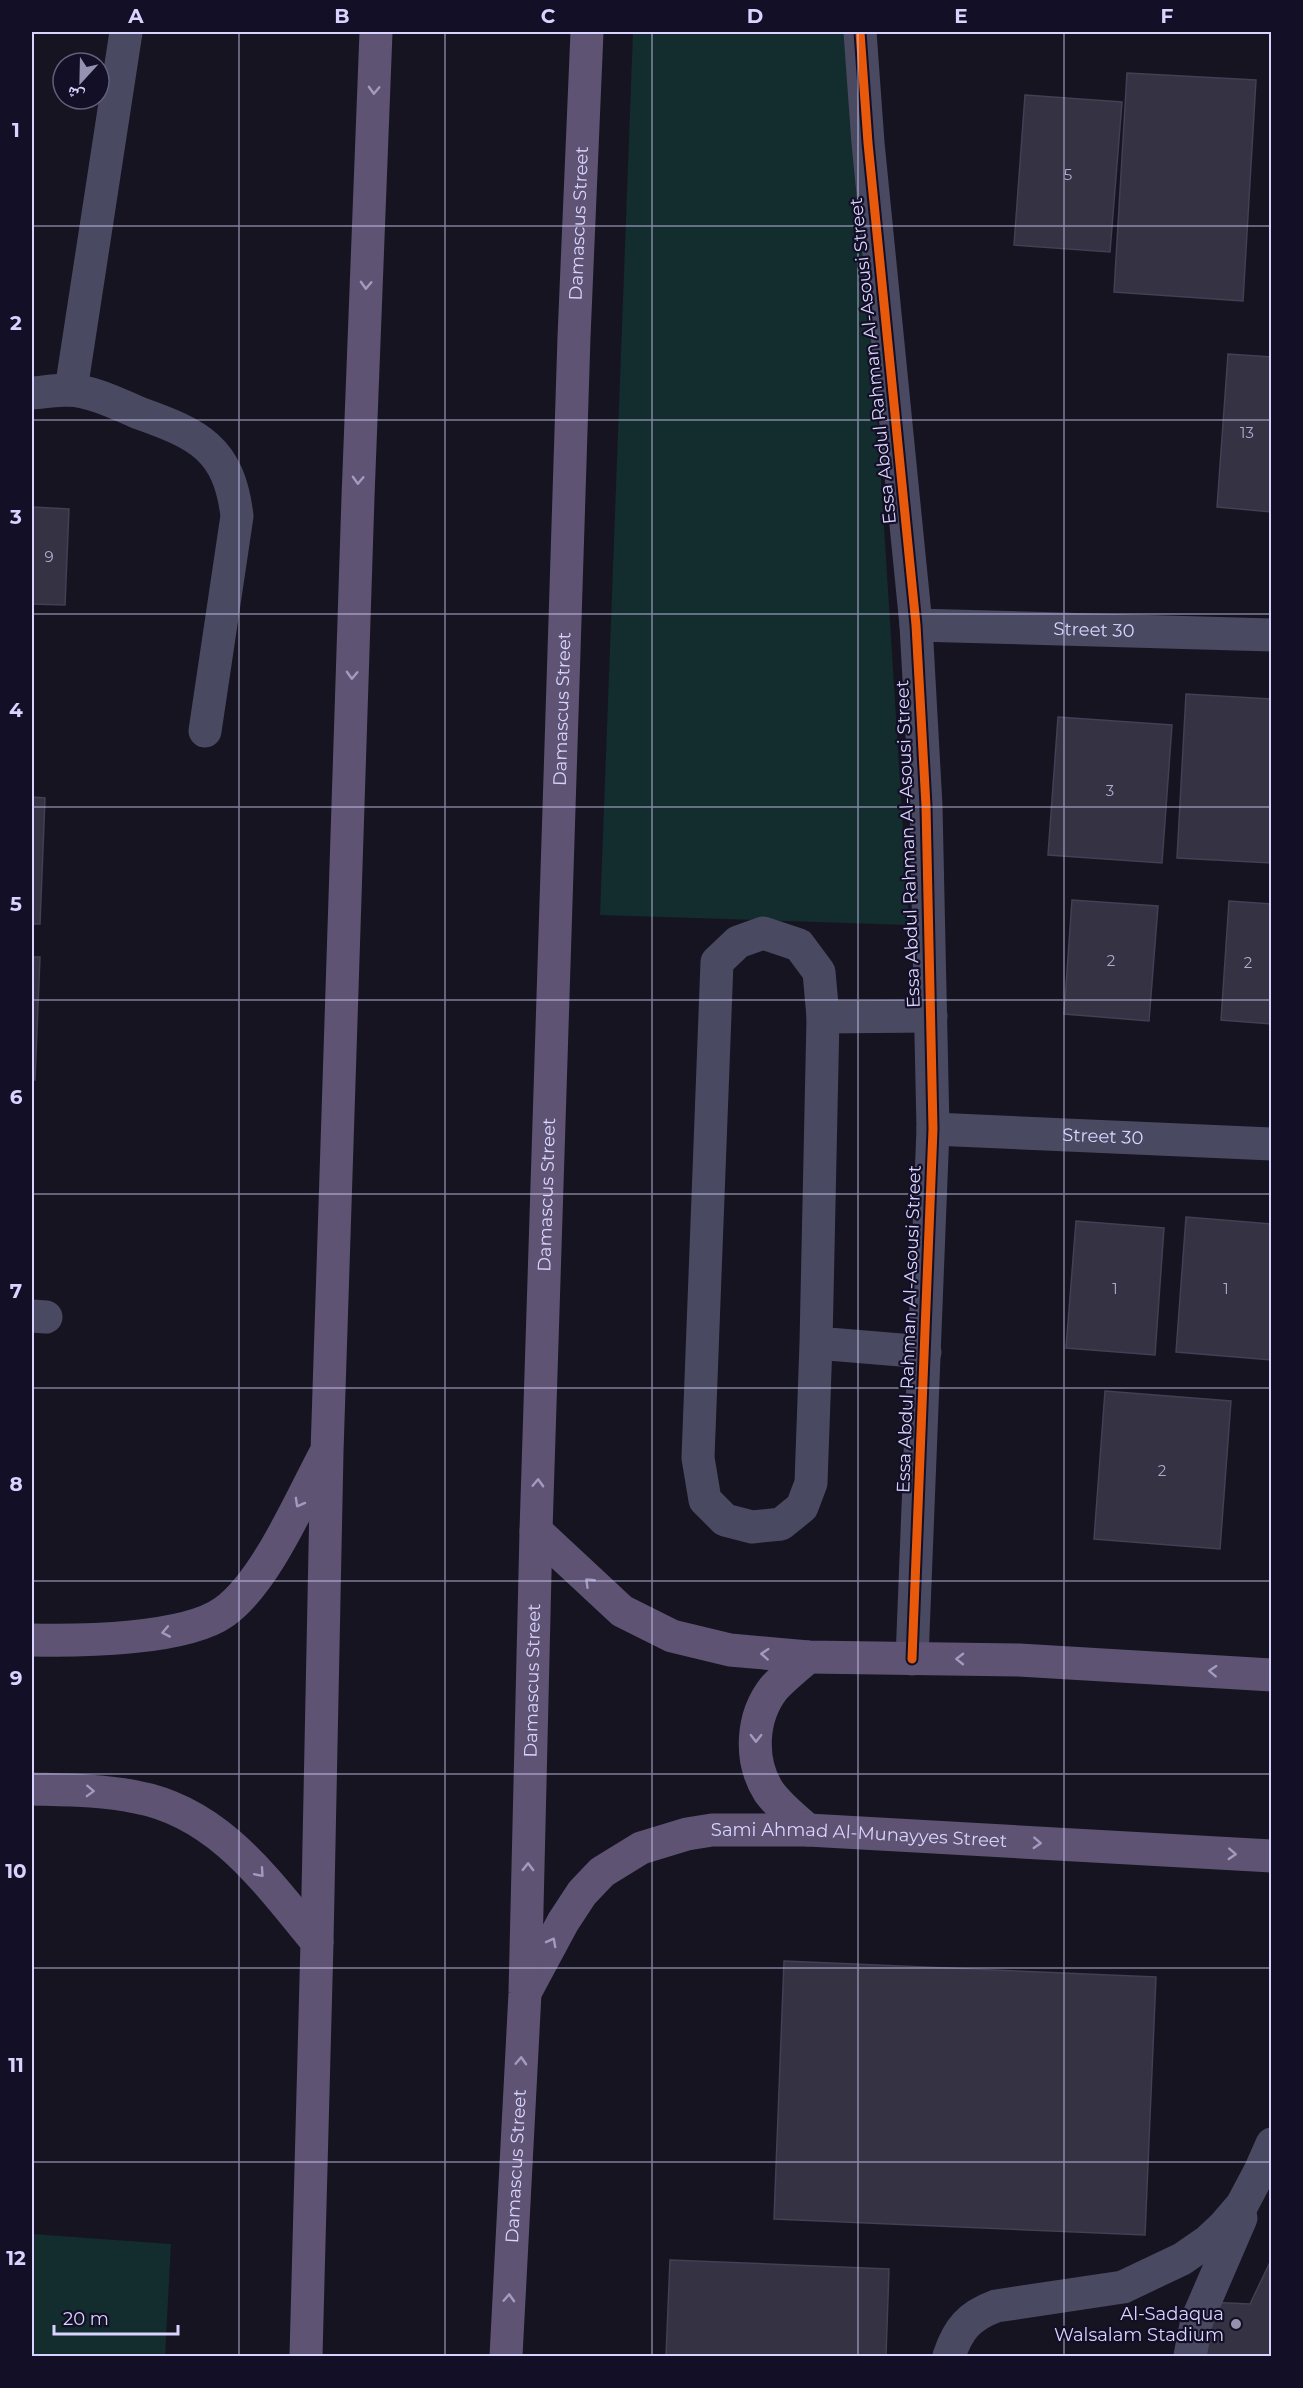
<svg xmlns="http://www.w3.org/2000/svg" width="1303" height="2388" viewBox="0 0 1303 2388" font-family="Montserrat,'Noto Naskh Arabic',sans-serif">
	<rect width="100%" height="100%" fill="#161421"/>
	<!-- green -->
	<path fill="#132c2d" d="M 633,32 L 853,32 L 909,925 L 600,915 Z
		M 32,2234 L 171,2244 L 165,2356 L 32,2356 Z"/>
	<!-- building -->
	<path fill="#343243" stroke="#433f54" stroke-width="1.5" d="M 1127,73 L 1256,80 L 1243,301 L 1114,292 Z
		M 1025,95 L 1122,102 L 1110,252 L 1014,245 Z
		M 1228,354 L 1272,357 L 1272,512 L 1217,507 Z
		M 32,507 L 69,509 L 65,605 L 32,604 Z
		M 1186,694 L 1272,699 L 1272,863 L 1177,858 Z
		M 1058,717 L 1172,725 L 1162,863 L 1048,855 Z
		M 32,797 L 45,798 L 40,924 L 32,924 Z
		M 1072,900 L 1158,906 L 1149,1021 L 1064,1014 Z
		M 1229,901 L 1272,904 L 1272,1024 L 1221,1020 Z
		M 32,957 L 40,957 L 35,1080 L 32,1080 Z
		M 1186,1217 L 1272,1224 L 1272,1360 L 1176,1352 Z
		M 1076,1221 L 1164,1228 L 1155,1355 L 1066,1348 Z
		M 1105,1391 L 1231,1401 L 1220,1549 L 1094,1539 Z
		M 784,1961 L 1156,1977 L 1145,2235 L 774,2219 Z
		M 1272,2258 L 1272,2356 L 1193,2356 L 1208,2302 L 1250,2304 Z
		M 670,2260 L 889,2269 L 886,2356 L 666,2356 Z"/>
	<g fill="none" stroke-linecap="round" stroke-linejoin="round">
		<!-- minor -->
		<g stroke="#4a4962" stroke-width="33">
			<path d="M 860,32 L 868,143 L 916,625 L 926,806 L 933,1129 L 912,1659"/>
			<path d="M 71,390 L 126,32"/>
			<path d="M 32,393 C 44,392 56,390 69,390 C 92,391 118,404 139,413 C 198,434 229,448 237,516 L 205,731"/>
			<path id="s1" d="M 916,625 L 1272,635"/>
			<path d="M 823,1017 L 931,1016"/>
			<path id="s2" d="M 933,1129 L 1272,1144"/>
			<path d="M 32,1316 L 46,1317"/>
			<path d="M 816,1343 L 811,1483 L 802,1507 L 781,1524 L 752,1527 L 725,1520 L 705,1500 L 698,1458 L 717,962 L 738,942 L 763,933 L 799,945 L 819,972 L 823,1017 L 816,1343 L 925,1352"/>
			<path d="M 949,2356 C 958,2329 969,2316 996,2306 L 1123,2287 L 1182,2259 L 1208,2241 L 1224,2226 L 1242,2205 L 1260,2171 L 1272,2144"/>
			<path d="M 1190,2356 L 1197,2320 L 1241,2218"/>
		</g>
		<!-- major -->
		<g stroke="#5e5373" stroke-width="33">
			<path d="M 536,1531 L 622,1611 L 672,1636 L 730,1650 L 808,1657 L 1019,1660 L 1272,1675"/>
			<path d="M 32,1640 C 80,1641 185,1640 224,1612 C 265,1583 300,1501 324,1456"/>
			<path d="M 808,1657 C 797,1667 784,1677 774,1688 C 751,1717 749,1761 769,1792 C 780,1807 794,1818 808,1830"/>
			<path d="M 32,1789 C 67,1790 102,1790 136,1797 C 219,1812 267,1882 317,1942"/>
			<path id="s3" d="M 527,1989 L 563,1922 L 582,1893 L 602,1872 L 641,1848 L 687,1834 L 712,1830 L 808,1830 L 1272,1856"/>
			<path d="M 306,2356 L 317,1942 L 327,1452 L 358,497 L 376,32"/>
			<path id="s4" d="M 506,2356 L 525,1993 L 536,1531 L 574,337 L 587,32"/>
		</g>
		<defs>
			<path id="cycleway" d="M 860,32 L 868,143 L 916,625 L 926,806 L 933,1129 L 912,1659"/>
		</defs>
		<!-- cycleway casing -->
		<use href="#cycleway" stroke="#130f26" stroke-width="13"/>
		<!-- cycleway -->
		<use href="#cycleway" stroke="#e8590c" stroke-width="9"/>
	</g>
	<!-- one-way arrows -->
	<defs><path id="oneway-chevron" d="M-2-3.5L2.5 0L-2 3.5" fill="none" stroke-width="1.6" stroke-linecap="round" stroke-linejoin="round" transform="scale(1.5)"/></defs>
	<g stroke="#a29ac0">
		<use href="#oneway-chevron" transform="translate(374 90) rotate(92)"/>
		<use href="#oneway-chevron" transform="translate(366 285) rotate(92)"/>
		<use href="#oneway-chevron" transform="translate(358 480) rotate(92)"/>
		<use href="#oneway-chevron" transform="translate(352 675) rotate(92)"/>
		<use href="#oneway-chevron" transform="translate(538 1483) rotate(-88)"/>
		<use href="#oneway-chevron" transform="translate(299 1503) rotate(119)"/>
		<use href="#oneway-chevron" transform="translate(589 1582) rotate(-136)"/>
		<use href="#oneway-chevron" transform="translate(166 1632) rotate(169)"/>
		<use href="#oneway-chevron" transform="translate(765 1654) rotate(-176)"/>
		<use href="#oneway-chevron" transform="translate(960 1659) rotate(-179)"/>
		<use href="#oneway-chevron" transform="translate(1213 1671) rotate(-177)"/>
		<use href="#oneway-chevron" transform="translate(756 1738) rotate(91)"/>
		<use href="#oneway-chevron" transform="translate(90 1791) rotate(2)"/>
		<use href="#oneway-chevron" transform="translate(1037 1843) rotate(3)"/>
		<use href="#oneway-chevron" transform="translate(1232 1854) rotate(3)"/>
		<use href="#oneway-chevron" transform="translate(528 1867) rotate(-89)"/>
		<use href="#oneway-chevron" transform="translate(260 1873) rotate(49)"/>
		<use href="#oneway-chevron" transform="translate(552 1942) rotate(-62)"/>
		<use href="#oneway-chevron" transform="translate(521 2061) rotate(-87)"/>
		<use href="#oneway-chevron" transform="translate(509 2298) rotate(-87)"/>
	</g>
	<!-- grid -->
	<path fill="none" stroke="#d9d4ff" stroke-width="1.5" stroke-opacity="0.55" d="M 239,32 L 239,2356M 445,32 L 445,2356M 652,32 L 652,2356M 858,32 L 858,2356M 1064,32 L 1064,2356M 32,226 L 1272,226M 32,420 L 1272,420M 32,614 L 1272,614M 32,807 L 1272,807M 32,1000 L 1272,1000M 32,1194 L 1272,1194M 32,1388 L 1272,1388M 32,1581 L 1272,1581M 32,1774 L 1272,1774M 32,1968 L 1272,1968M 32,2162 L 1272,2162"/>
	<!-- markers -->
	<circle fill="#9591b1" stroke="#130f26" stroke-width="2" cx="1236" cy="2324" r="6"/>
	<g text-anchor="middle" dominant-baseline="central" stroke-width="4.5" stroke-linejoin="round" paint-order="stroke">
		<!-- number labels -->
		<g font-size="15" fill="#b0acd0">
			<text x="1068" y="174">5</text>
			<text x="1247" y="432">13</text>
			<text x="49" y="556">9</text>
			<text x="1110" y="790">3</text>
			<text x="1111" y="960">2</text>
			<text x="1248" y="962">2</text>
			<text x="1115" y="1288">1</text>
			<text x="1226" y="1288">1</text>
			<text x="1162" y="1470">2</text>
		</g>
		<!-- street labels -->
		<g font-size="18" fill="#d9d4ff" stroke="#130f26">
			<text stroke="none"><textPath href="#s4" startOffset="2134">Damascus Street</textPath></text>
			<text transform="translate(873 361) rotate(-96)">Essa Abdul Rahman Al-Asousi Street</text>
			<text stroke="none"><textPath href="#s1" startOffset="178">Street 30</textPath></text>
			<text stroke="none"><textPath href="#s4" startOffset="1648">Damascus Street</textPath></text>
			<text transform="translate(908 844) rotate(-92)">Essa Abdul Rahman Al-Asousi Street</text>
			<text stroke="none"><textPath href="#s2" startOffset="170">Street 30</textPath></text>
			<text stroke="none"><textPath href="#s4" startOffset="1162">Damascus Street</textPath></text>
			<text transform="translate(909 1329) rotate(-88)">Essa Abdul Rahman Al-Asousi Street</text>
			<text stroke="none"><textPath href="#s4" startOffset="676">Damascus Street</textPath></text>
			<text stroke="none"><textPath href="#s3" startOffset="406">Sami Ahmad Al-Munayyes Street</textPath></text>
			<text stroke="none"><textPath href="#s4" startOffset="190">Damascus Street</textPath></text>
		</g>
		<!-- poi labels -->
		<g font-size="18" fill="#d9d4ff" stroke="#130f26" text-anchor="end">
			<text x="1224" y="2314">Al-Sadaqua<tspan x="1224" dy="21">Walsalam Stadium</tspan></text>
		</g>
	</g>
	<!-- border -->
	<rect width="1303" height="2388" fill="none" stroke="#130f26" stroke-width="66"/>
	<!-- north arrow -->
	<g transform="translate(81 81) rotate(202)"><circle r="28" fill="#130f26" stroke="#625e7d" stroke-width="1.5"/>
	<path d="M0-4.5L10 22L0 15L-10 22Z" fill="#9591b1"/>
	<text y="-9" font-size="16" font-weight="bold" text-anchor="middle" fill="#d9d4ff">ش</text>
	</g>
	<!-- scale -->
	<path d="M54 2325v9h124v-9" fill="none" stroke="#d9d4ff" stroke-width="3"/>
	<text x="63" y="2325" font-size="18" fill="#d9d4ff" stroke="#130f26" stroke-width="4.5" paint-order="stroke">20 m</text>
	<rect x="33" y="33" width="1237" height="2322" fill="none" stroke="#d9d4ff" stroke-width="2"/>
	<g font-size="20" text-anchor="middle" font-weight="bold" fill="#d9d4ff">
		<text x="136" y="23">A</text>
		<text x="342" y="23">B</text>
		<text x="548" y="23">C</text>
		<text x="755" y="23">D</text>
		<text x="961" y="23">E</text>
		<text x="1167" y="23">F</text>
		<text x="16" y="137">1</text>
		<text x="16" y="330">2</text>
		<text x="16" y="524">3</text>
		<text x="16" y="717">4</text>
		<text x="16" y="911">5</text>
		<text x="16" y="1104">6</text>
		<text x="16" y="1298">7</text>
		<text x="16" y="1491">8</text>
		<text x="16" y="1685">9</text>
		<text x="16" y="1878">10</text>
		<text x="16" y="2072">11</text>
		<text x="16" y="2265">12</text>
	</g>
</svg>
